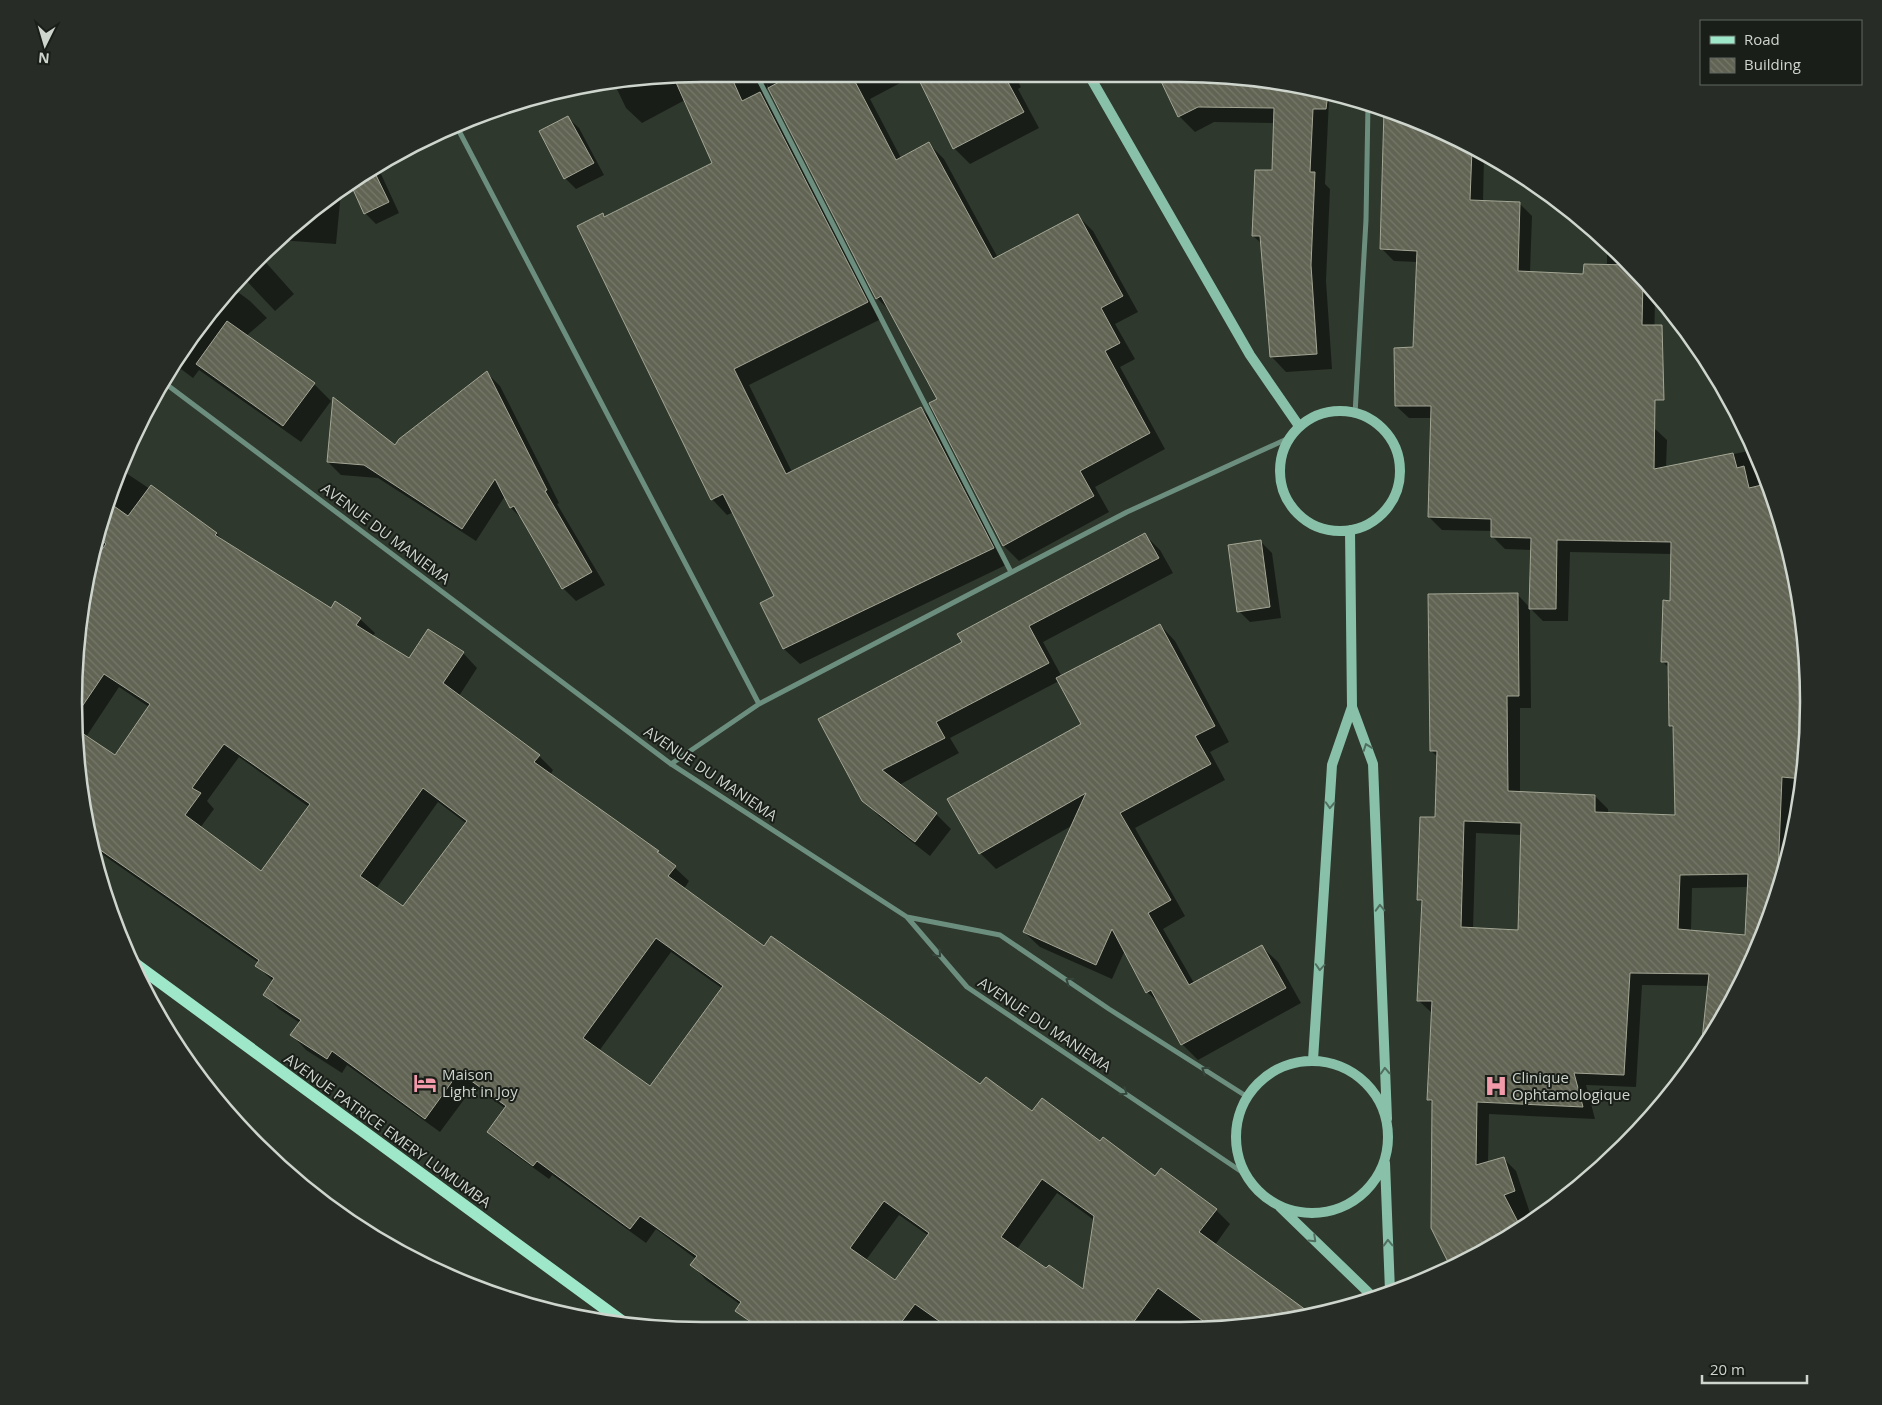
<svg xmlns="http://www.w3.org/2000/svg" width="1882" height="1405" viewBox="0 0 1882 1405" font-family="'Open Sans',sans-serif">
	<defs>
		<pattern id="building-back-hatch" width="6" height="6" patternUnits="userSpaceOnUse" patternTransform="scale(1.25)"><rect width="6" height="6" fill="#616353"/><path d="M-1 5l2 2M0 0l6 6M5-1l2 2" fill="none" stroke="#76786b"/></pattern>
	</defs>
	<rect width="100%" height="100%" fill="#2e382c"/>
	<!-- shadow -->
	<path fill="#0007" fill-rule="evenodd" d="M 702,74 L 1014,75 L 1021,87 L 1018,89 L 1039,128 L 970,164 L 954,148 L 917,74 L 870,99 L 901,158 L 928,143 L 944,159 L 998,258 L 1077,215 L 1093,231 L 1138,312 L 1115,324 L 1135,359 L 1120,367 L 1165,449 L 1095,487 L 1109,512 L 1019,561 L 1004,546 L 939,400 L 890,311 L 877,298 L 767,84 L 767,93 L 883,318 L 749,385 L 792,472 L 921,408 L 937,424 L 1008,564 L 800,664 L 784,649 L 761,603 L 776,596 L 734,512 L 727,515 L 712,499 L 602,215 L 605,218 L 714,164 L 685,100 L 642,123 L 626,108 L 615,85 Z
		M 1159,75 L 1220,75 L 1244,79 L 1240,81 L 1261,82 L 1321,92 L 1329,100 L 1325,184 L 1330,189 L 1326,281 L 1332,369 L 1286,372 L 1271,356 L 1261,243 L 1253,236 L 1273,172 L 1275,123 L 1214,122 L 1195,132 L 1179,116 Z
		M 1386,112 L 1420,122 L 1484,156 L 1483,202 L 1519,203 L 1532,216 L 1530,272 L 1585,275 L 1607,266 L 1607,244 L 1624,258 L 1655,293 L 1653,427 L 1667,440 L 1666,468 L 1753,450 L 1783,530 L 1807,662 L 1803,785 L 1775,905 L 1724,1017 L 1709,986 L 1642,985 L 1636,1087 L 1586,1085 L 1595,1119 L 1489,1114 L 1488,1162 L 1503,1158 L 1516,1171 L 1532,1219 L 1451,1266 L 1433,1228 L 1434,1105 L 1428,1099 L 1432,1013 L 1418,1000 L 1423,904 L 1419,900 L 1436,818 L 1438,757 L 1431,751 L 1517,594 L 1530,608 L 1532,550 L 1505,549 L 1492,536 L 1492,531 L 1442,530 L 1429,517 L 1432,418 L 1409,418 L 1396,406 L 1414,348 L 1417,262 L 1394,261 L 1381,248 ZM 1570,552 L 1672,554 L 1671,602 L 1663,662 L 1669,668 L 1670,726 L 1675,730 L 1676,816 L 1608,814 L 1608,809 L 1595,796 L 1520,792 L 1520,708 L 1531,708 L 1530,608 L 1543,621 L 1568,621 ZM 1476,833 L 1522,835 L 1519,931 L 1473,929 ZM 1748,887 L 1746,937 L 1691,931 L 1692,888 Z
		M 568,118 L 579,128 L 604,175 L 576,189 L 565,178 Z
		M 374,168 L 381,174 L 399,213 L 376,224 L 365,213 L 352,184 Z
		M 341,192 L 336,244 L 278,240 L 288,230 Z
		M 261,257 L 294,294 L 275,311 L 242,276 Z
		M 231,287 L 250,301 L 267,318 L 246,336 L 314,384 L 331,401 L 301,442 L 199,370 L 193,378 L 181,369 L 168,385 L 166,384 Z
		M 487,373 L 500,386 L 559,503 L 557,504 L 605,585 L 576,601 L 563,588 L 523,520 L 511,508 L 505,496 L 476,541 L 378,478 L 341,475 L 328,462 L 395,447 Z
		M 123,471 L 216,533 L 226,543 L 331,609 L 360,619 L 375,633 L 372,637 L 409,660 L 463,653 L 477,668 L 459,696 L 539,756 L 553,770 L 550,775 L 658,852 L 689,881 L 684,889 L 764,947 L 981,1086 L 1100,1143 L 1156,1178 L 1216,1210 L 1230,1224 L 1215,1245 L 1262,1326 L 757,1329 L 737,1311 L 741,1305 L 706,1280 L 692,1265 L 696,1259 L 656,1229 L 646,1243 L 552,1175 L 549,1179 L 503,1146 L 488,1132 L 506,1109 L 474,1086 L 440,1132 L 347,1065 L 342,1073 L 306,1050 L 292,1035 L 300,1023 L 279,1009 L 264,995 L 274,982 L 257,966 L 259,963 L 96,850 L 75,744 L 85,596 L 110,570 L 103,551 L 97,547 ZM 119,687 L 149,707 L 115,757 L 86,737 ZM 239,757 L 309,807 L 262,872 L 200,828 L 214,809 L 207,801 ZM 438,802 L 467,824 L 403,908 L 376,889 ZM 671,952 L 723,989 L 650,1087 L 599,1051 ZM 1057,1193 L 1094,1220 L 1084,1291 L 1017,1249 ZM 899,1215 L 929,1236 L 896,1282 L 866,1260 Z
		M 1145,535 L 1160,550 L 1173,573 L 1043,642 L 1062,677 L 1160,625 L 1175,641 L 1229,742 L 1210,752 L 1225,780 L 1135,828 L 1185,916 L 1163,929 L 1194,983 L 1262,947 L 1278,962 L 1301,1003 L 1198,1060 L 1182,1044 L 1161,1005 L 1147,992 L 1125,950 L 1112,979 L 1040,947 L 1024,932 L 1073,825 L 996,869 L 980,853 L 1082,724 L 1059,681 L 950,738 L 959,753 L 899,785 L 936,814 L 951,829 L 930,856 L 879,816 L 863,800 L 819,719 L 964,643 Z
		M 1261,542 L 1272,553 L 1281,618 L 1250,622 L 1239,611 Z
		M 315,1193 L 404,1254 L 388,1247 Z"/>
	<!-- building -->
	<path fill="url(#building-back-hatch)" stroke="#a3a694" fill-rule="evenodd" d="M 702,74 L 730,74 L 742,101 L 760,92 L 868,302 L 734,369 L 786,474 L 921,407 L 994,548 L 783,649 L 760,603 L 774,596 L 723,494 L 711,500 L 577,226 L 603,213 L 604,217 L 712,163 L 674,78 Z
		M 794,74 L 851,74 L 896,160 L 929,142 L 993,259 L 1078,214 L 1123,296 L 1101,308 L 1120,343 L 1105,351 L 1150,433 L 1080,471 L 1094,496 L 1003,546 L 929,403 L 937,399 L 881,296 L 876,299 L 768,88 Z
		M 916,74 L 1004,75 L 1024,112 L 953,149 Z
		M 1158,75 L 1220,75 L 1328,93 L 1326,109 L 1313,109 L 1310,172 L 1315,172 L 1311,265 L 1317,354 L 1270,357 L 1260,236 L 1252,236 L 1255,170 L 1272,170 L 1274,108 L 1198,107 L 1178,117 Z
		M 1384,110 L 1420,122 L 1472,149 L 1470,200 L 1520,202 L 1518,271 L 1583,274 L 1584,264 L 1631,265 L 1643,279 L 1642,325 L 1662,325 L 1664,400 L 1655,400 L 1654,469 L 1733,453 L 1737,468 L 1744,466 L 1749,488 L 1766,484 L 1787,540 L 1807,662 L 1803,779 L 1782,777 L 1777,897 L 1724,1017 L 1701,1049 L 1709,974 L 1630,973 L 1624,1075 L 1574,1073 L 1583,1107 L 1477,1102 L 1476,1165 L 1504,1157 L 1515,1191 L 1504,1195 L 1520,1226 L 1450,1266 L 1431,1228 L 1432,1100 L 1427,1100 L 1432,1001 L 1417,1001 L 1422,900 L 1417,900 L 1420,817 L 1435,817 L 1437,751 L 1430,751 L 1428,594 L 1518,593 L 1519,696 L 1507,696 L 1508,791 L 1595,795 L 1595,812 L 1675,815 L 1673,726 L 1669,726 L 1668,662 L 1661,662 L 1663,600 L 1670,601 L 1671,542 L 1557,540 L 1556,609 L 1529,609 L 1531,538 L 1491,537 L 1491,519 L 1428,517 L 1431,406 L 1395,406 L 1394,348 L 1413,347 L 1417,251 L 1380,249 ZM 1464,821 L 1521,823 L 1518,930 L 1461,927 ZM 1748,874 L 1745,935 L 1678,929 L 1680,875 Z
		M 568,116 L 594,163 L 564,179 L 539,131 Z
		M 373,169 L 389,202 L 364,214 L 351,185 Z
		M 227,321 L 315,383 L 283,426 L 196,364 Z
		M 487,371 L 547,490 L 545,491 L 592,572 L 562,589 L 514,506 L 510,508 L 495,479 L 462,529 L 364,465 L 327,462 L 333,397 L 395,445 L 399,439 Z
		M 151,485 L 217,533 L 215,535 L 331,608 L 335,601 L 361,618 L 356,625 L 409,658 L 428,629 L 464,652 L 443,683 L 540,755 L 534,762 L 659,851 L 657,852 L 676,866 L 668,876 L 764,946 L 771,936 L 980,1084 L 986,1077 L 1032,1111 L 1042,1098 L 1100,1141 L 1103,1137 L 1155,1176 L 1161,1168 L 1217,1209 L 1199,1232 L 1310,1313 L 1262,1326 L 1210,1326 L 1158,1288 L 1130,1327 L 949,1328 L 915,1304 L 897,1328 L 761,1329 L 735,1311 L 741,1302 L 690,1265 L 697,1256 L 640,1216 L 630,1229 L 537,1161 L 533,1166 L 487,1132 L 506,1106 L 459,1072 L 425,1119 L 332,1051 L 327,1059 L 290,1035 L 301,1020 L 263,995 L 274,978 L 255,966 L 259,960 L 96,847 L 75,744 L 76,729 L 115,755 L 150,704 L 104,674 L 77,714 L 86,580 L 91,564 L 106,544 L 100,539 L 111,504 L 128,516 ZM 224,744 L 310,804 L 261,871 L 185,815 L 201,793 L 192,788 ZM 423,788 L 467,821 L 403,906 L 360,876 ZM 656,938 L 723,986 L 650,1086 L 583,1038 ZM 1042,1179 L 1094,1216 L 1083,1289 L 1049,1265 L 1046,1268 L 1001,1237 ZM 884,1201 L 929,1233 L 895,1280 L 850,1248 Z
		M 1145,533 L 1159,558 L 1029,626 L 1049,663 L 936,722 L 945,738 L 882,770 L 937,813 L 915,842 L 862,801 L 818,719 L 962,642 L 957,634 Z
		M 1261,540 L 1270,607 L 1237,612 L 1228,545 Z
		M 1160,624 L 1215,726 L 1195,736 L 1211,764 L 1120,813 L 1171,900 L 1148,913 L 1189,985 L 1262,945 L 1286,988 L 1181,1045 L 1151,990 L 1146,993 L 1112,929 L 1096,965 L 1023,932 L 1086,793 L 979,854 L 947,799 L 1081,724 L 1056,678 Z"/>
	<g fill="none" stroke-linecap="round" stroke-linejoin="round">
		<!-- street -->
		<path stroke="#6c8e7f" stroke-width="5" d="M 756,74 L 1011,572
			M 458,129 L 759,704
			M 166,384 L 671,764 L 907,917 L 967,987 L 1245,1174
			M 1355,414 L 1366,220 L 1368,104
			M 671,764 L 759,704 L 1127,512 L 1289,438
			M 907,917 L 1000,935 L 1109,1009 L 1246,1096"/>
		<!-- secondary -->
		<path stroke="#89c0a9" stroke-width="10" d="M 1089,75 L 1250,355 L 1299,426
			M1280 471a60 60 0 1 1 120 0a60 60 0 1 1-120 0Z
			M 1350,530 L 1352,707 L 1373,764 L 1387,1119
			M 1313,1060 L 1332,765 L 1352,707
			M1236 1137a76 76 0 1 1 152 0a76 76 0 1 1-152 0Z
			M 1385,1163 L 1390,1291
			M 1280,1207 L 1372,1296"/>
		<!-- primary -->
		<path stroke="#9fe7c9" stroke-width="12" d="M 134,963 L 623,1322"/>
	</g>
	<!-- one-way arrows -->
	<defs><path id="oneway-chevron" d="M-2-3.5L2.5 0L-2 3.5" fill="none" stroke-width="1.6" stroke-linecap="round" stroke-linejoin="round" transform="scale(1.25)"/></defs>
	<g stroke="#516f60">
		<use href="#oneway-chevron" transform="translate(1367 747) rotate(-110)"/>
		<use href="#oneway-chevron" transform="translate(1330 805) rotate(93)"/>
		<use href="#oneway-chevron" transform="translate(1380 908) rotate(-92)"/>
		<use href="#oneway-chevron" transform="translate(1320 967) rotate(94)"/>
		<use href="#oneway-chevron" transform="translate(1385 1071) rotate(-93)"/>
		<use href="#oneway-chevron" transform="translate(1313 1239) rotate(44)"/>
		<use href="#oneway-chevron" transform="translate(1388 1243) rotate(-92)"/>
	</g>
	<g stroke="#36453c">
		<use href="#oneway-chevron" transform="translate(938 954) rotate(49)"/>
		<use href="#oneway-chevron" transform="translate(1069 981) rotate(-146)"/>
		<use href="#oneway-chevron" transform="translate(1205 1070) rotate(-147)"/>
		<use href="#oneway-chevron" transform="translate(1124 1092) rotate(34)"/>
	</g>
	<!-- icons -->
	<defs>
		<symbol id="hotel-bare" viewBox="-9 -9 18 18"><path d="M-6-4.5h1.5V1H6V5H4.5V3h-9V5H-6ZM-4 0a1.8 1.8 0 1 1 3.6 0ZM.5 0V-2.5h3Q6-2.5 6 0Z" fill="#f39aaa" stroke="#191e18" stroke-width="2.5" paint-order="stroke"/></symbol>
		<symbol id="hospital-bare" viewBox="-9 -9 18 18"><path d="M-5-5h3v3.5h4V-5h3V5h-3V1.5h-4V5h-3Z" fill="#f39aaa" stroke="#191e18" stroke-width="2.5" paint-order="stroke"/></symbol>
	</defs>
	<g fill-rule="evenodd">
		<use href="#hotel-bare" x="409" y="1067" width="32" height="32"/>
		<use href="#hospital-bare" x="1480" y="1070" width="32" height="32"/>
	</g>
	<g text-anchor="middle" dominant-baseline="central" stroke-width="4" stroke-linejoin="round" paint-order="stroke">
		<!-- street labels -->
		<g font-size="15" fill="#ced5cd" stroke="#191e18">
			<text transform="translate(386 533) rotate(37)">AVENUE DU MANIEMA</text>
			<text transform="translate(711 773) rotate(34)">AVENUE DU MANIEMA</text>
			<text transform="translate(1045 1024) rotate(34)">AVENUE DU MANIEMA</text>
			<text transform="translate(388 1130) rotate(36)">AVENUE PATRICE EMERY LUMUMBA</text>
		</g>
		<!-- poi labels -->
		<g font-size="15" fill="#ced5cd" stroke="#191e18" text-anchor="start">
			<text x="442" y="1074">Maison<tspan x="442" dy="17">Light in Joy</tspan></text>
			<text x="1512" y="1077">Clinique<tspan x="1512" dy="17">Ophtamologique</tspan></text>
		</g>
	</g>
	<!-- crop -->
	<path d="M0 0H1882V1405H0ZM702 82H1180A620 620 0 0 1 1800 702V702A620 620 0 0 1 1180 1322H702A620 620 0 0 1 82 702V702A620 620 0 0 1 702 82Z" fill="#272d26" fill-rule="evenodd"/>
	<path fill="none" stroke="#ced5cd" stroke-width="2.5" d="M702 82H1180A620 620 0 0 1 1800 702V702A620 620 0 0 1 1180 1322H702A620 620 0 0 1 82 702V702A620 620 0 0 1 702 82Z"/>
	<!-- legend -->
	<rect x="1700" y="20" width="162" height="65" fill="#191e18" stroke="#616760"/>
	<rect x="1710" y="36" width="25" height="8" fill="#9fe7c9" stroke="#616760"/>
	<text x="1744" y="45" font-size="15" fill="#ced5cd">Road</text>
	<rect x="1710" y="58" width="25" height="15" fill="url(#building-back-hatch)" stroke="#616760"/>
	<text x="1744" y="70" font-size="15" fill="#ced5cd">Building</text>
	<!-- north arrow -->
	<g transform="translate(45 45) rotate(185)" stroke="#191e18" stroke-width="4" paint-order="stroke">
	<path d="M0-4L9 19L0 12L-9 19Z" fill="#ced5cd"/>
	<text y="-8" font-size="14" font-weight="bold" text-anchor="middle" fill="#ced5cd">N</text>
	</g>
	<!-- scale -->
	<path d="M1702 1375v8h105v-8" fill="none" stroke="#ced5cd" stroke-width="2.5"/>
	<text x="1710" y="1375" font-size="15" fill="#ced5cd" stroke="#191e18" stroke-width="4" paint-order="stroke">20 m</text>
</svg>
